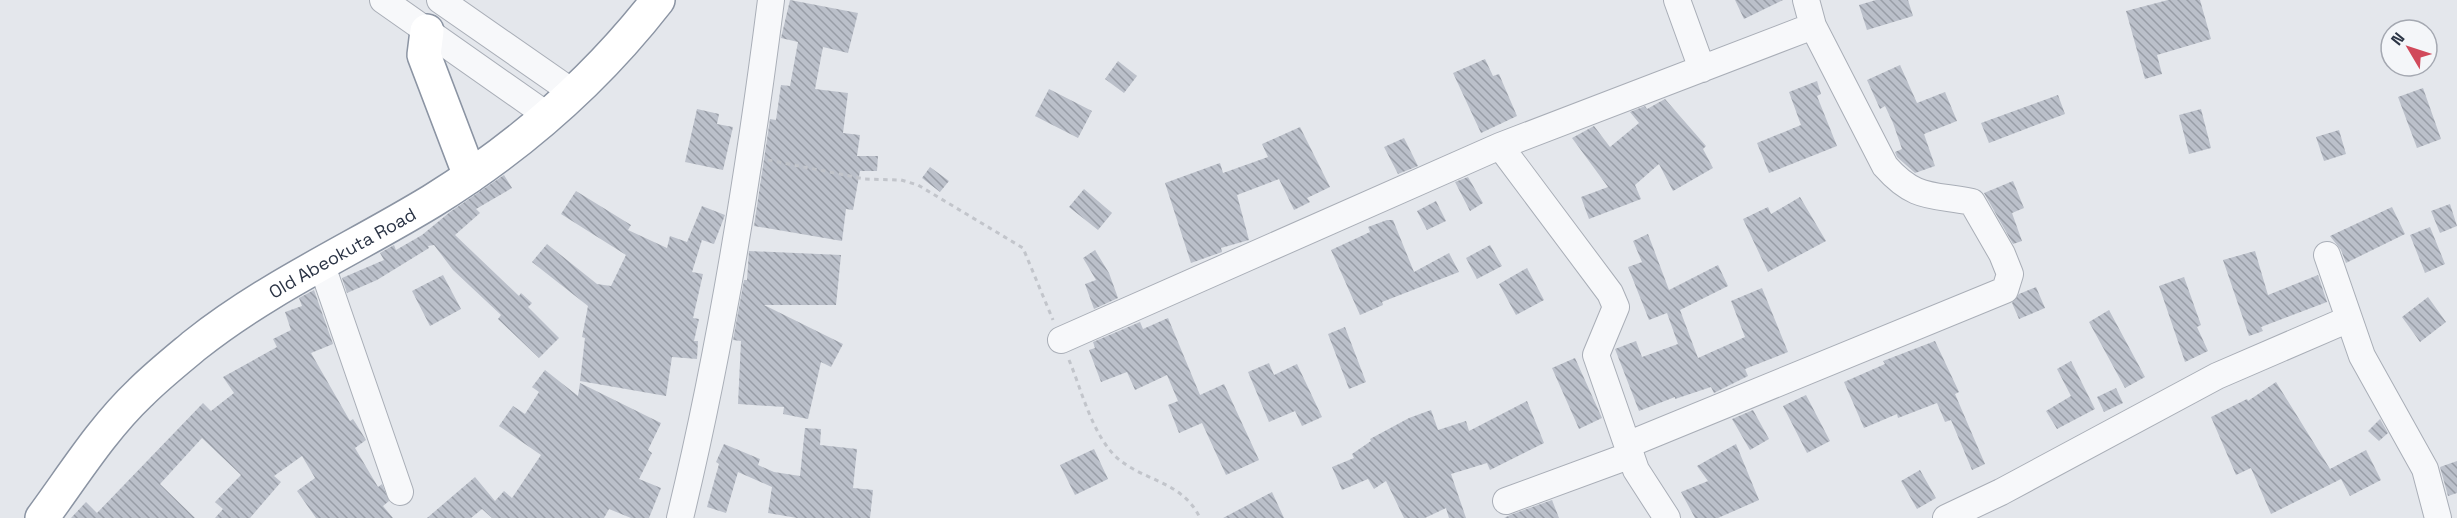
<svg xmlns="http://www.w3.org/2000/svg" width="2457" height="518" viewBox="0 0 2457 518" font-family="'Space Grotesk',sans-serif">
	<defs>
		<pattern id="building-back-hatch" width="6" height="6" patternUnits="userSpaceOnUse" patternTransform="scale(1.5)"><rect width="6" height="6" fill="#bbc0ca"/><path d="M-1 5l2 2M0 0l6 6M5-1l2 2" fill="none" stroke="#989da6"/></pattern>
	</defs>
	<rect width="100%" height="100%" fill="#e4e7ec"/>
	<!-- building -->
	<path fill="url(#building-back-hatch)" d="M 790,0 L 858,13 L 848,53 L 823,47 L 815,89 L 848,93 L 843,133 L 860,135 L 857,156 L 878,156 L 877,171 L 860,171 L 853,210 L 846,209 L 842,241 L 754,226 L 770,119 L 776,120 L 781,85 L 790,86 L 798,42 L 781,38 Z
		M 1735,0 L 1783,0 L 1744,19 Z
		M 1876,0 L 1908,0 L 1913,16 L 1867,30 L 1859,5 Z
		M 2168,0 L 2200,0 L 2211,39 L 2157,55 L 2162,74 L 2145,79 L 2126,11 Z
		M 1485,59 L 1493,76 L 1499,74 L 1517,116 L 1481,133 L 1453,73 Z
		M 1118,61 L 1137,76 L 1124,93 L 1105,79 Z
		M 1900,65 L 1917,103 L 1945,92 L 1957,121 L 1924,134 L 1935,166 L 1915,173 L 1897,157 L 1895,152 L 1902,149 L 1893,123 L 1885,106 L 1880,109 L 1867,80 Z
		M 1817,81 L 1821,94 L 1817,96 L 1837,146 L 1769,173 L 1757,143 L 1801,125 L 1789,92 Z
		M 2423,88 L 2441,139 L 2417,148 L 2398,97 Z
		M 1049,89 L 1092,111 L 1078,138 L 1035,116 Z
		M 2058,95 L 2065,114 L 1989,143 L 1981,123 Z
		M 1665,99 L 1706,146 L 1703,149 L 1713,168 L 1673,191 L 1659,164 L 1635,185 L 1641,199 L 1589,219 L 1581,197 L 1608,187 L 1572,138 L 1594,126 L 1610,147 L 1639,123 L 1630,112 L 1645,106 L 1647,109 Z
		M 697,109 L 719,114 L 717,124 L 733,127 L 723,170 L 685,162 Z
		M 2201,109 L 2211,148 L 2189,154 L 2179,115 Z
		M 1300,127 L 1330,187 L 1307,198 L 1310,202 L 1294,210 L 1279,179 L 1237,195 L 1249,240 L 1221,248 L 1222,252 L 1191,263 L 1165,183 L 1220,163 L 1223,173 L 1268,157 L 1262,144 Z
		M 2339,130 L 2346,154 L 2324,161 L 2316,137 Z
		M 1404,138 L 1418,166 L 1398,174 L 1384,147 Z
		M 930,167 L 949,181 L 940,192 L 922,178 Z
		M 504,175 L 512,188 L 476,209 L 480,213 L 455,235 L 519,296 L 521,293 L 532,303 L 528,307 L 559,338 L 539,358 L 498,319 L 501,315 L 453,270 L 434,245 L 428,246 L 429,248 L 377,280 L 347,293 L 342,278 L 384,260 L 380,253 L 394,245 L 396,250 L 422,235 L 450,212 Z
		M 1468,177 L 1483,203 L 1470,211 L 1455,182 Z
		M 2013,181 L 2024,208 L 2012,213 L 2022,241 L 2013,244 L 1984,193 Z
		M 1084,189 L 1112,213 L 1098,230 L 1069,207 Z
		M 576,191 L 631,225 L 628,230 L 667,248 L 670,236 L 687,242 L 702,206 L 725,215 L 714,244 L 702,240 L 692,272 L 703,274 L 693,318 L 699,319 L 694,341 L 698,341 L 697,359 L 672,357 L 666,396 L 580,381 L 585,338 L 582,337 L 588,306 L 532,262 L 547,244 L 597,284 L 611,286 L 626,255 L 561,214 Z
		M 1800,197 L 1826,241 L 1768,272 L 1743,219 L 1768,207 L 1771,214 Z
		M 1436,201 L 1446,221 L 1427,230 L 1417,211 Z
		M 2450,204 L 2457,226 L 2440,233 L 2431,211 Z
		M 2392,207 L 2405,234 L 2346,263 L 2341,250 L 2330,236 Z
		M 1387,220 L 1393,220 L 1414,272 L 1449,253 L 1459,272 L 1382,302 L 1383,305 L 1360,315 L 1331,250 L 1370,232 L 1368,227 Z
		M 2430,227 L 2445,264 L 2425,273 L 2410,235 Z
		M 1648,234 L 1669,290 L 1718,265 L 1728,286 L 1680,310 L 1698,358 L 1745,337 L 1731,301 L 1762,288 L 1788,352 L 1745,369 L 1748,376 L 1714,393 L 1711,387 L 1675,399 L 1675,397 L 1639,411 L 1615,349 L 1636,341 L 1642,357 L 1678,344 L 1667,313 L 1649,320 L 1628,267 L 1642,262 L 1633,241 Z
		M 1490,245 L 1502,266 L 1477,279 L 1466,258 Z
		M 1095,250 L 1109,273 L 1118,298 L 1094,309 L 1085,284 L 1096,280 L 1083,258 Z
		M 749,251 L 841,255 L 836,305 L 764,305 L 843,344 L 831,367 L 821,362 L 808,419 L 783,414 L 784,407 L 738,404 L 741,341 L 733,340 L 744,280 L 747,280 Z
		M 2255,251 L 2268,295 L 2318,275 L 2327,302 L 2261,327 L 2263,331 L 2249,336 L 2223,260 Z
		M 1527,268 L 1544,300 L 1516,315 L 1499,284 Z
		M 443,275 L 461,309 L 430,326 L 412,291 Z
		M 2184,277 L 2201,325 L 2197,327 L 2208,351 L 2185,362 L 2159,286 Z
		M 2036,287 L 2045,308 L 2019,319 L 2012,303 L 2019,294 Z
		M 314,290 L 333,344 L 311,353 L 350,421 L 353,419 L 366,440 L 355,448 L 378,487 L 382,484 L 389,501 L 383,506 L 393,518 L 316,518 L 297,491 L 315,478 L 302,456 L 274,476 L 281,482 L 250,518 L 215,518 L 223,509 L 215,502 L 241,475 L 202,438 L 160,484 L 195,518 L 71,518 L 86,502 L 97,513 L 203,403 L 211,411 L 234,393 L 223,377 L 277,347 L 273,339 L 291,330 L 285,312 L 302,306 L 299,298 Z
		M 2428,297 L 2446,322 L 2420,342 L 2402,317 Z
		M 2109,310 L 2145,377 L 2125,388 L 2089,322 Z
		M 1168,318 L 1200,395 L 1224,384 L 1259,460 L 1226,475 L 1202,423 L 1179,433 L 1168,405 L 1178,401 L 1167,375 L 1135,390 L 1127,372 L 1101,382 L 1089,350 L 1095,348 L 1093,342 L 1140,322 L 1143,329 Z
		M 1345,327 L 1366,382 L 1349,389 L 1328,334 Z
		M 1935,341 L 1959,392 L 1955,394 L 1985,464 L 1972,470 L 1951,420 L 1945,422 L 1937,403 L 1898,418 L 1897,414 L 1864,428 L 1844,382 L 1885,364 L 1883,361 Z
		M 1575,358 L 1602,418 L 1579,429 L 1552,368 Z
		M 2071,361 L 2095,409 L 2057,429 L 2046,411 L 2071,396 L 2057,369 Z
		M 1269,363 L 1274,375 L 1297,364 L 1322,417 L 1302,426 L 1295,411 L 1269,422 L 1248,372 Z
		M 545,370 L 578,396 L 580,383 L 661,423 L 648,450 L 652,453 L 639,479 L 661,488 L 649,518 L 631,518 L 609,509 L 604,518 L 492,518 L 482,509 L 471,518 L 427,518 L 475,477 L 495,501 L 504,491 L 512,498 L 541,455 L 499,426 L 513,406 L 525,414 L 539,392 L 532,387 Z
		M 2276,382 L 2330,469 L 2366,450 L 2381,480 L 2350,496 L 2341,479 L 2271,514 L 2251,468 L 2236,475 L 2211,417 L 2247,399 L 2248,401 Z
		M 2116,388 L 2123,403 L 2104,412 L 2097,397 Z
		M 1806,395 L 1830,441 L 1807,453 L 1783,406 Z
		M 1527,401 L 1544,443 L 1490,470 L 1487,463 L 1451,474 L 1466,518 L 1449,518 L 1446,508 L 1425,518 L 1404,518 L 1386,481 L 1374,489 L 1368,479 L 1342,490 L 1332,467 L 1354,458 L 1352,454 L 1371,441 L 1370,439 L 1409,418 L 1431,410 L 1438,430 L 1466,421 L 1469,431 Z
		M 1753,410 L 1769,439 L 1750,450 L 1732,419 Z
		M 2380,419 L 2388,433 L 2379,441 L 2368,431 Z
		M 805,428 L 821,429 L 820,445 L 857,449 L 853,488 L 873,490 L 870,518 L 797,518 L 768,513 L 772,487 L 738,472 L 726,513 L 707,507 L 719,464 L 716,462 L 724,444 L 760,459 L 758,465 L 774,472 L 800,476 Z
		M 1736,444 L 1759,500 L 1718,518 L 1695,518 L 1681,492 L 1708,481 L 1697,466 Z
		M 1094,449 L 1108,479 L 1075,495 L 1060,465 Z
		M 2457,461 L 2457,493 L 2448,496 L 2440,467 Z
		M 1920,470 L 1936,498 L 1917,509 L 1901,481 Z
		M 1272,492 L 1284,518 L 1223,518 Z
		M 1552,500 L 1559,518 L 1504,518 L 1510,515 Z"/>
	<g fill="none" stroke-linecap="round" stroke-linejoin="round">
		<defs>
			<path id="minor" d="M 383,0 L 548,116
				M 440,0 L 575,94
				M 1677,0 L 1702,69
				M 1500,146 L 1610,293 L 1616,307 L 1596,355 L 1636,470 L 1667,518
				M 2327,255 L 2362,356 L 2425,469 L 2438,518
				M 321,263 L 400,492
				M 1061,340 L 1500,146 L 1813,26
				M 1627,445 L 2005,290 L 2010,274 L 2002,254 L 1972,202 C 1931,194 1915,200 1885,166 L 1813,26 L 1806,0
				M 1506,501 L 1631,455
				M 680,518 C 721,348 749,174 771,0
				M 1946,518 L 2001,492 L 2217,376 L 2349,319"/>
			<g id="highway">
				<path d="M 427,31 L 424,55 L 470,176"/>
				<path id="s1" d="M 42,518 C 73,476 102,429 140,393 C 157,376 177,360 195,345 C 268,287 353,249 432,201 C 519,147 595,81 658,0"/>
			</g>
		</defs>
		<!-- minor casing -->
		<use href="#minor" stroke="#a9aeb7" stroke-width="28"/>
		<!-- highway casing -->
		<use href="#highway" stroke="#8b94a3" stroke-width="36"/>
		<!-- path -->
		<path stroke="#c2c5cb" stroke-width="3" stroke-dasharray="4.5 4.5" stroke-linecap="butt" d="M 768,160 L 865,179 L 901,180 L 918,185 L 1023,248 L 1053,320
			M 1069,360 C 1082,391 1091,431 1115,456 C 1141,481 1182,480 1200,518"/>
		<!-- minor -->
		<use href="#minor" stroke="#f7f8fa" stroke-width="26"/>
		<!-- highway -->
		<use href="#highway" stroke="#fff" stroke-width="33"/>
	</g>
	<g text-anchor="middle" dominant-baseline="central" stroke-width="6" stroke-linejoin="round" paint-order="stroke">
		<!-- street labels -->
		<g font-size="18" fill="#2b3445" stroke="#f4f6f9">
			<text stroke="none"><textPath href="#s1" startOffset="406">Old Abeokuta Road</textPath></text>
		</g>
	</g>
	<!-- north arrow -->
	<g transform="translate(2409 48) rotate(309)"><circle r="28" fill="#f4f6f9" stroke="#a4a8b1" stroke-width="1.5"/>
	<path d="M0-4.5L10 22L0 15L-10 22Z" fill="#d1495b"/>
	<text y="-9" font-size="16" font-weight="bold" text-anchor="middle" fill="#2b3445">N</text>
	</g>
</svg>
